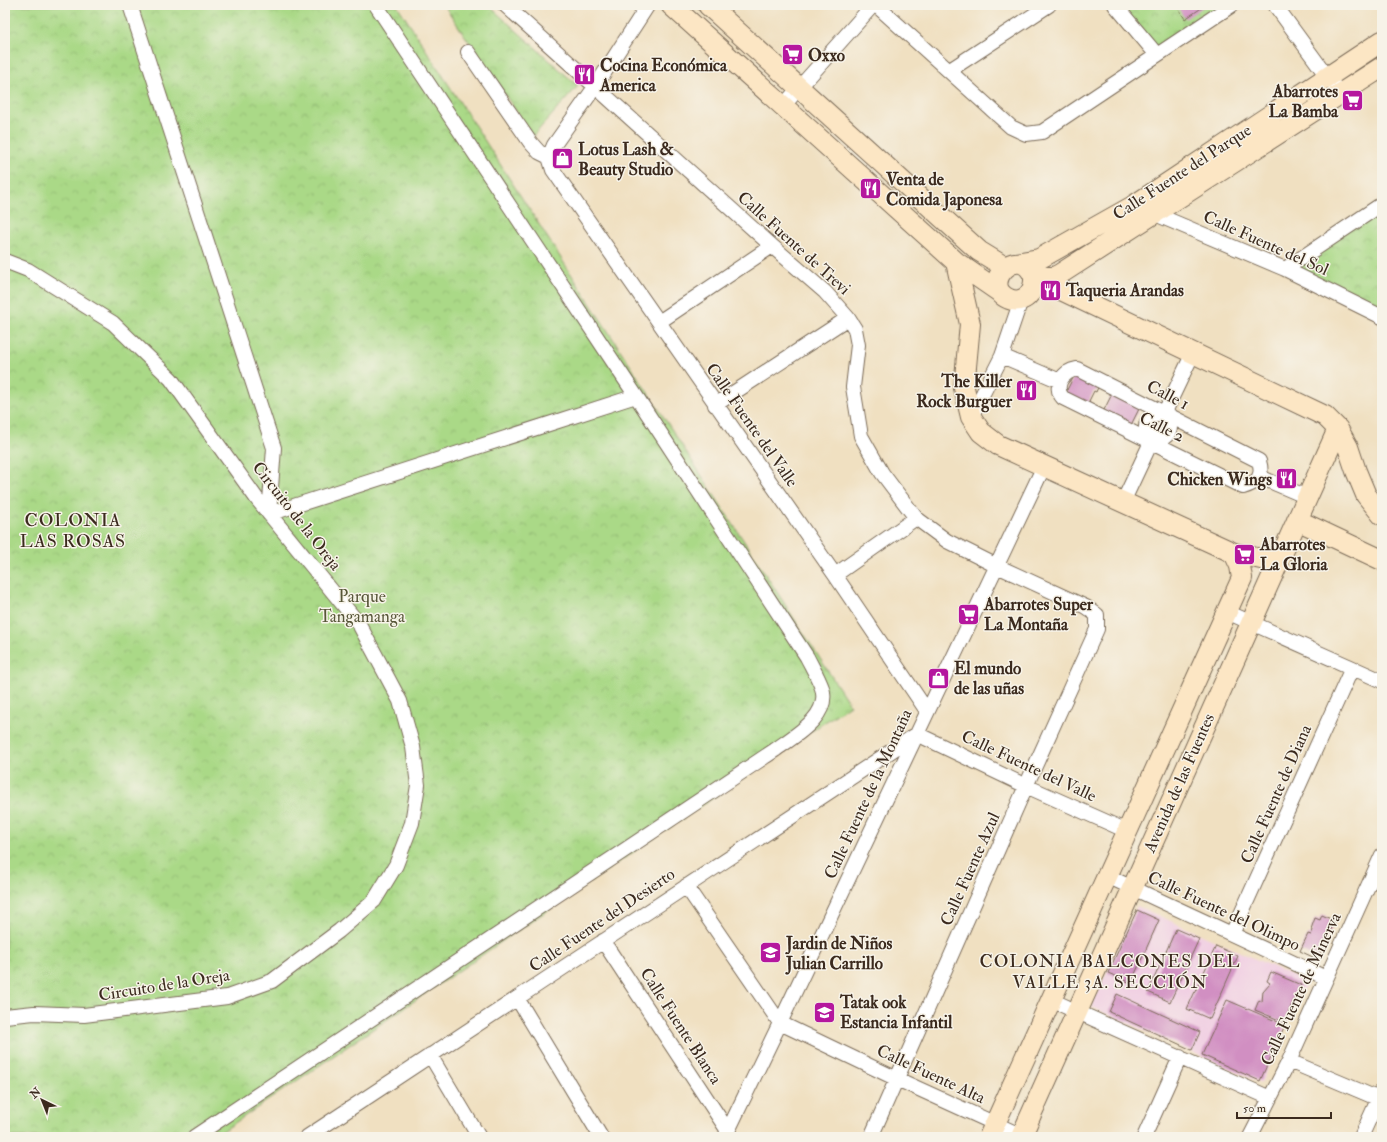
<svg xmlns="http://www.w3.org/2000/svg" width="1387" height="1142" viewBox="0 0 1387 1142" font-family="'IM FELL Double Pica',serif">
	<defs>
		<pattern id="park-crowns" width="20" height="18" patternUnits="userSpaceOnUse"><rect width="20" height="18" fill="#aad987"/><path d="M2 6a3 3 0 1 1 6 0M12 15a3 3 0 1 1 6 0" fill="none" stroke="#93ba74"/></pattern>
	</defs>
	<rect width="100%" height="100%" fill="#f7f3e8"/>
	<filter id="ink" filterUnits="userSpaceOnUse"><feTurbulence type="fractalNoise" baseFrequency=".025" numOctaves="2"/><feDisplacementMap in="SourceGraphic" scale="8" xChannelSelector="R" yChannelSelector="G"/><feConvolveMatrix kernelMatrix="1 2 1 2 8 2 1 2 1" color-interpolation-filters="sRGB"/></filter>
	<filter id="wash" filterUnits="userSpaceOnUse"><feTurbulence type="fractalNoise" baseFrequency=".012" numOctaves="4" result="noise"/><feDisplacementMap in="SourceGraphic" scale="16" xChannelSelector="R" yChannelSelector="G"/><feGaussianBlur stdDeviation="0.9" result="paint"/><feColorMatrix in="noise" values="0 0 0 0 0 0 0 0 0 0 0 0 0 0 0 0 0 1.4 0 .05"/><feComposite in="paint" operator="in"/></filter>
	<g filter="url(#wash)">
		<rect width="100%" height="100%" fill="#f0e0c1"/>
		<!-- built -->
		<path fill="#f1d0e3" d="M 1137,906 L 1307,982 L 1261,1083 L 1091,1007 Z"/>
		<!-- park -->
		<path fill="url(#park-crowns)" stroke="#728252" d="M 5,5 L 397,5 L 850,705 L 214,1137 L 5,1137 Z
			M 444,5 L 488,5 L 578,86 L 533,136 Z
			M 1115,5 L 1232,5 L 1157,55 Z
			M 1382,204 L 1382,317 L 1285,269 Z"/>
		<g id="blocks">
			<!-- building -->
			<path fill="#d18fc2" d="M 1176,5 L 1206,5 L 1185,19 Z
				M 1075,374 L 1099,385 L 1096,392 L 1094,391 L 1089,401 L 1090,401 L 1088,407 L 1064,396 Z
				M 1113,392 L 1141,405 L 1130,427 L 1102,414 Z
				M 1137,910 L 1159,920 L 1131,983 L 1108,973 Z
				M 1322,915 L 1335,921 L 1317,959 L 1300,951 L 1308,934 L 1311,935 L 1313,930 L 1311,929 L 1315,918 L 1320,920 Z
				M 1176,929 L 1199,939 L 1170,1002 L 1148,992 Z
				M 1216,946 L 1238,956 L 1210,1019 L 1187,1009 Z
				M 1271,972 L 1301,985 L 1284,1022 L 1255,1010 L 1259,1000 L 1262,1002 L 1263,991 L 1270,983 L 1267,981 Z
				M 1117,994 L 1200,1032 L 1192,1050 L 1109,1012 Z
				M 1227,1000 L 1285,1025 L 1260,1081 L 1202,1055 Z"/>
		</g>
	</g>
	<g filter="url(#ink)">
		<use href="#blocks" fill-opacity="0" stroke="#7a6a57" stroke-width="1"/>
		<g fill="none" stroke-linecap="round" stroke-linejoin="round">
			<defs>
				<path id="street" d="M 130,5 L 274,448 L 269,514 L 636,396
					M 505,5 L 772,246 L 825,292 L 848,318 L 855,329 L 858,345 L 853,387 L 861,436 L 882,473 L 916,518 L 947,541 L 997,566 L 1086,607 L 1097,615 L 1097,629 L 1026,786 L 871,1137
					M 648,5 L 595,87 L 554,145 L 549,157 L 553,170 L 835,575 L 927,711
					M 876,5 L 1011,127 L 1026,134 L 1042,132 L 1232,5
					M 1115,5 L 1157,55
					M 1275,5 L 1340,94
					M 468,52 L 530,142 L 539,152 L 549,157
					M 950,70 L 1049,5
					M 783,106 L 873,5
					M 1148,211 L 1285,269 L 1382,317
					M 5,261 L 28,270 L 113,323 L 171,379 L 257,499 L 359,624 L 400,701 L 413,747 L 418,785 L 412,823 L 396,865 L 374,901 L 339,931 L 272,981 L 227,997 L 84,1015 L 34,1013 L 5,1016
					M 1285,269 L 1382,204
					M 659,322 L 772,246
					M 1002,356 L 1060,381
					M 1077,369 L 1259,461 C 1264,477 1257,483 1243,487 L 1063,398 C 1052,386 1064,371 1077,369 Z
					M 715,405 L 848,318
					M1146 427a12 12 0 1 1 24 0a12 12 0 1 1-24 0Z
					M 1163,416 L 1193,353
					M 971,417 L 1002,356 L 1021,300
					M 1260,477 L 1307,497
					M 1123,502 L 1153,438
					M 835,575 L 916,518
					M 1227,612 L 1382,681
					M 1107,876 L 1326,978
					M 686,886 L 780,1023 L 897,1079 L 1022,1136
					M 1232,934 L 1352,668
					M 603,941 L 728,1131
					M 517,998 L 601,1137
					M 1051,1000 L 1270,1098
					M 430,1055 L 479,1137
					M 1289,1061 L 1379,1099
					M 194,1137 L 775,750 C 794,736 831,716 822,688 C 818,677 812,667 807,657 L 636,396 L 376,5
					M 307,1137 L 917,734 L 1026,786 L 1127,831
					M 725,1137 L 780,1023 L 1044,466
					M 1144,1137 L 1180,1057
					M 1250,1137 L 1289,1061 L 1382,855
					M 1361,1137 L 1382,1091"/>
				<path id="secondary" d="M 671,5 L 956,262 L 1001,293
					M 708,5 L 979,251 L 1005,267
					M 956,262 L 970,324 L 964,388 L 971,417 L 981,432 L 998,445 L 1234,553 L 1261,559 L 1281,555
					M 1015,263 L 1039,259 L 1133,206 L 1382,41
					M 1034,277 C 1035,292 1024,305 1009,299 C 977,285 1020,240 1034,277 L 1325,416 L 1338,429 L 1348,447 L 1356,471 L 1366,495 L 1382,515
					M 1034,277 L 1054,277 L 1060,274 L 1382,67
					M 1297,520 L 1382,560
					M 989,1137 L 1242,578 L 1240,566 L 1234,553
					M 1021,1137 L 1338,429"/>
			</defs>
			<!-- street casing -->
			<use href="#street" stroke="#7a6a57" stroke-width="16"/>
			<!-- secondary casing -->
			<use href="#secondary" stroke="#7a6a57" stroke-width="22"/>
			<!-- street -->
			<use href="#street" stroke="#fff" stroke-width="14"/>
			<!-- secondary -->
			<use href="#secondary" stroke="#fce6c4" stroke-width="20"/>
		</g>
	</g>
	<!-- icons -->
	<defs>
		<symbol id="supermarket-square" viewBox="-11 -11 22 22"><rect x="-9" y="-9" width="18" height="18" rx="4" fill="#b5179e" stroke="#f7f3e8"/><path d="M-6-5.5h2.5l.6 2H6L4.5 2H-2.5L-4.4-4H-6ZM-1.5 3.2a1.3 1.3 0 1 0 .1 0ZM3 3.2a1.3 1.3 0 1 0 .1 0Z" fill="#fff"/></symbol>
		<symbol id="restaurant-square" viewBox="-11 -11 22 22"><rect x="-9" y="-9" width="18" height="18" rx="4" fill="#b5179e" stroke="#f7f3e8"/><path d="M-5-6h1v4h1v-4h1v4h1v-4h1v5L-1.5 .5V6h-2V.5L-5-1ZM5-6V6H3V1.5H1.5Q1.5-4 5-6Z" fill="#fff"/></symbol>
		<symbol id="shop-square" viewBox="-11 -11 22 22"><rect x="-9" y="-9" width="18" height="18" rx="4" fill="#b5179e" stroke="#f7f3e8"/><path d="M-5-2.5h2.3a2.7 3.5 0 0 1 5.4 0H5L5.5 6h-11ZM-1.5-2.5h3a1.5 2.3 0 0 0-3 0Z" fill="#fff"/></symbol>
		<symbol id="school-square" viewBox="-11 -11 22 22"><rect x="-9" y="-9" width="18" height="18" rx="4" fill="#b5179e" stroke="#f7f3e8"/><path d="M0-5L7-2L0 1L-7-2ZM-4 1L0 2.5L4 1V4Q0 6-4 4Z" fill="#fff"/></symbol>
	</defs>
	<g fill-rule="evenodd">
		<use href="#supermarket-square" x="780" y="42" width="25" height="25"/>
		<use href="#restaurant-square" x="572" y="62" width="25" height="25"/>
		<use href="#supermarket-square" x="1340" y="88" width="25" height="25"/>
		<use href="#shop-square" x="550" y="146" width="25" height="25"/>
		<use href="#restaurant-square" x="858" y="176" width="25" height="25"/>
		<use href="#restaurant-square" x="1038" y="278" width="25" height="25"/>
		<use href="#restaurant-square" x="1014" y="378" width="25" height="25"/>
		<use href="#restaurant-square" x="1274" y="466" width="25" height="25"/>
		<use href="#supermarket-square" x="1232" y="542" width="25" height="25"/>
		<use href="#supermarket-square" x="956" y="602" width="25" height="25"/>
		<use href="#shop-square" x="926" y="666" width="25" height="25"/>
		<use href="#school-square" x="758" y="940" width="25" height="25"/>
		<use href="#school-square" x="812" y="1000" width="25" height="25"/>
	</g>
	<g text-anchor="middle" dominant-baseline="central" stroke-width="3" stroke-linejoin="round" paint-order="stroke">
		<!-- poi labels -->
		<g font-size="17" font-weight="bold" fill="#3b2a1e" stroke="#f7f3e8" text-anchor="start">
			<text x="808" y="55">Oxxo</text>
			<text x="600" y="65">Cocina Económica<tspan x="600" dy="20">America</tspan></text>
			<text x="1338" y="91" text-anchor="end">Abarrotes<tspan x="1338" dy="20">La Bamba</tspan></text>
			<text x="578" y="149">Lotus Lash &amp;<tspan x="578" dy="20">Beauty Studio</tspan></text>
			<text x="886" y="179">Venta de<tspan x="886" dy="20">Comida Japonesa</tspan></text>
			<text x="1066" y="290">Taqueria Arandas</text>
			<text x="1012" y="381" text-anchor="end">The Killer<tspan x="1012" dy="20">Rock Burguer</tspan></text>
			<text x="1272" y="479" text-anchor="end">Chicken Wings</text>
			<text x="1260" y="544">Abarrotes<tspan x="1260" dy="20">La Gloria</tspan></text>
			<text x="984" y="604">Abarrotes Super<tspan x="984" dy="20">La Montaña</tspan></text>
			<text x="954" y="668">El mundo<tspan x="954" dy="20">de las uñas</tspan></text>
			<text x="786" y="943">Jardin de Niños<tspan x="786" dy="20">Julian Carrillo</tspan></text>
			<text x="840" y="1002">Tatak ook<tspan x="840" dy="20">Estancia Infantil</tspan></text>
		</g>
		<!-- street labels -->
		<g font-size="17" fill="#3b2a1e" stroke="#f7f3e8">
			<text transform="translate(1182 172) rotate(-33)">Calle Fuente del Parque</text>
			<text transform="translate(794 243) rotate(42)">Calle Fuente de Trevi</text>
			<text transform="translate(1266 243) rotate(24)">Calle Fuente del Sol</text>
			<text transform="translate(1168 395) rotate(27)">Calle 1</text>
			<text transform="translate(752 425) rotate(55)">Calle Fuente del Valle</text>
			<text transform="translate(1162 427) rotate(26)">Calle 2</text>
			<text transform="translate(297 516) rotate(52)">Circuito de la Oreja</text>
			<text transform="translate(1029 766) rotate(25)">Calle Fuente del Valle</text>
			<text transform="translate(1179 783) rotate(-66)">Avenida de las Fuentes</text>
			<text transform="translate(868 794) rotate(-65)">Calle Fuente de la Montaña</text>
			<text transform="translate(1276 794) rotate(-66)">Calle Fuente de Diana</text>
			<text transform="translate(970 869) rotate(-66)">Calle Fuente Azul</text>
			<text transform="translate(1224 911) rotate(25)">Calle Fuente del Olimpo</text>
			<text transform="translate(602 920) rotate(-34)">Calle Fuente del Desierto</text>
			<text transform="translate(164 985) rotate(-9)">Circuito de la Oreja</text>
			<text transform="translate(1301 989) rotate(-65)">Calle Fuente de Minerva</text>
			<text transform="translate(681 1026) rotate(57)">Calle Fuente Blanca</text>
			<text transform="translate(931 1074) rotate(25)">Calle Fuente Alta</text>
		</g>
		<!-- park labels -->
		<g font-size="17" fill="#575638" stroke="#f7f3e8">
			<text x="362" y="596">Parque<tspan x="362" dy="20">Tangamanga</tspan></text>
		</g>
		<!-- neighbourhood labels -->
		<g font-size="18" letter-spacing="1" fill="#3b2a1e" stroke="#f7f3e8">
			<text x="73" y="520">COLONIA<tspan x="73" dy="21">LAS ROSAS</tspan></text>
			<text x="1110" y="961">COLONIA BALCONES DEL<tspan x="1110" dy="21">VALLE 3A. SECCIÓN</tspan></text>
		</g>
	</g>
	<!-- margin -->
	<rect width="1387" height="1142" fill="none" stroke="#f7f3e8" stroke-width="20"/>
	<!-- north arrow -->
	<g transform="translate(42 1100) rotate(317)" stroke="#f7f3e8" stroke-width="3" paint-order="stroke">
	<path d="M0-3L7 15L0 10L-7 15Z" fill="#3b2a1e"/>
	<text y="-6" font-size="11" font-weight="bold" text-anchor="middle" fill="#3b2a1e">N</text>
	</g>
	<!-- scale -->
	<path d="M1237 1112v6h94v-6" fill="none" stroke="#3b2a1e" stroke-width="2"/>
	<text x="1243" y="1112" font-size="12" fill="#3b2a1e" stroke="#f7f3e8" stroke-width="3" paint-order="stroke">50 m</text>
</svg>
